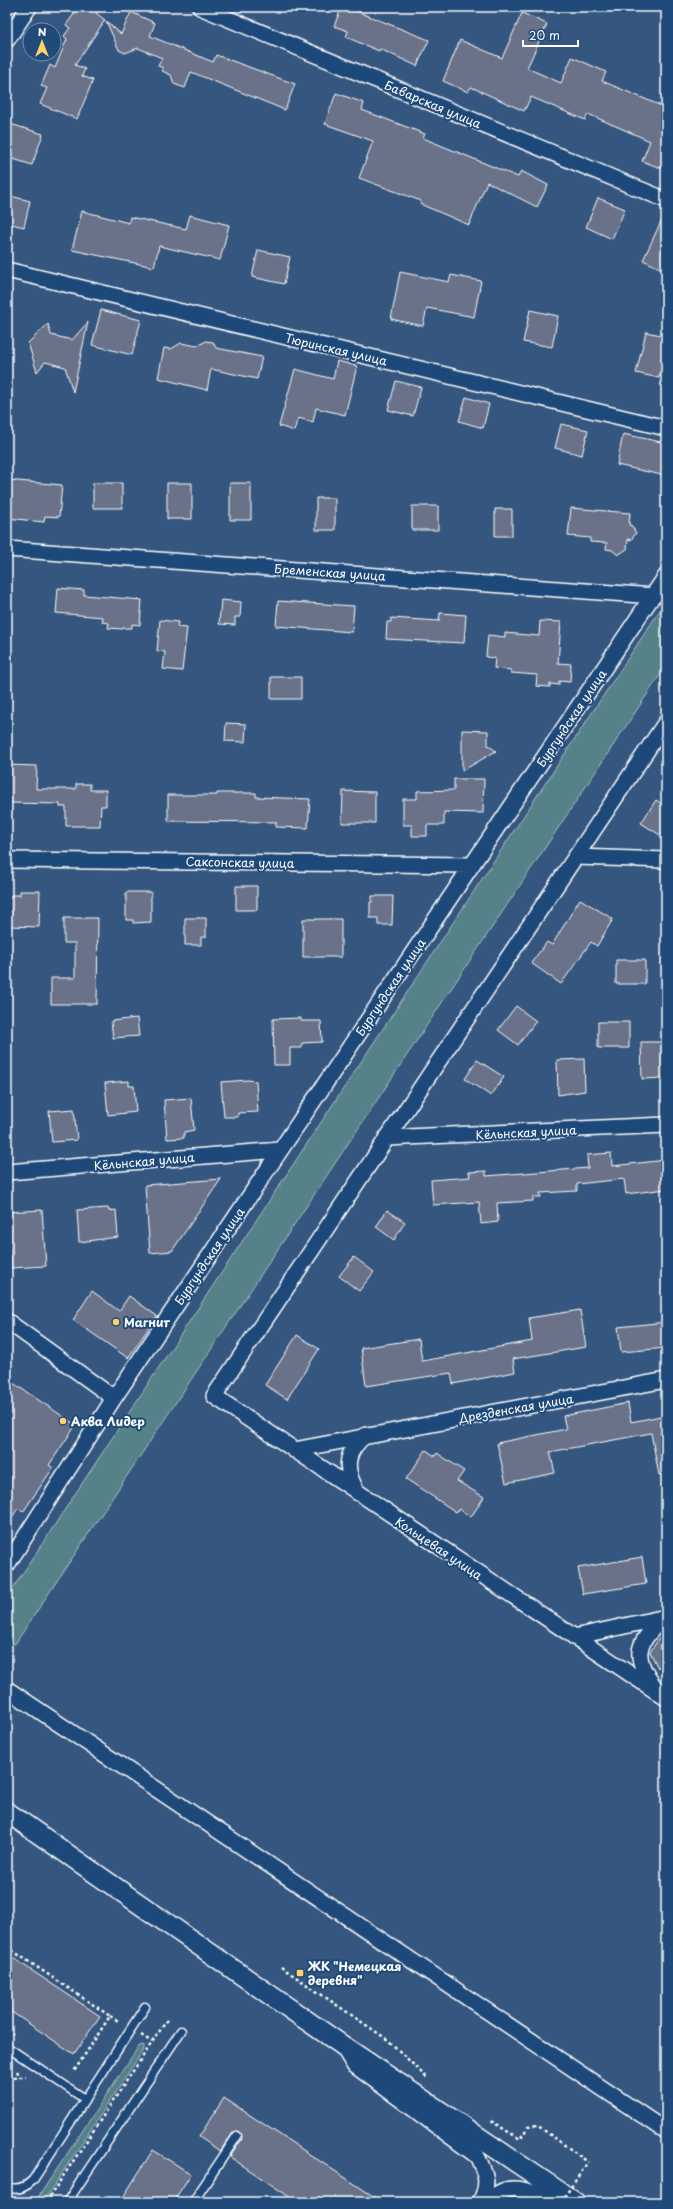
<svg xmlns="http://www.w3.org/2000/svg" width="673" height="2209" viewBox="0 0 673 2209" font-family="'Playpen Sans',sans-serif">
	<rect width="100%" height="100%" fill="#35567e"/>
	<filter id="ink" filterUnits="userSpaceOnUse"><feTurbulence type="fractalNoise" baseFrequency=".025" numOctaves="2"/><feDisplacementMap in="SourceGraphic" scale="8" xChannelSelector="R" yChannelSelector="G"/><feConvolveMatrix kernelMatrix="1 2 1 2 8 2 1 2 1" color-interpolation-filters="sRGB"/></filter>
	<g filter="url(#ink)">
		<!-- green -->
		<path fill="#558189" stroke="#aac0c4" d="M 666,601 L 666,666 L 15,1644 L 7,1640 L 7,1597 Z
			M 144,2045 L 144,2049 L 43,2202 L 35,2202 L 139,2046 Z"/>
		<!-- building -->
		<path fill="#697289" stroke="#fff" d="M 79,7 L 100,7 L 96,13 L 105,20 L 75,65 L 85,69 L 82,76 L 93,80 L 77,119 L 40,104 L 47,88 L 41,86 L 50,65 L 55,68 L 67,39 L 64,36 L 70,28 L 66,25 Z
			M 342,7 L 358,7 L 356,11 L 429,40 L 417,66 L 380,49 L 379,51 L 346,37 L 348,31 L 334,26 Z
			M 131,12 L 155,23 L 150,36 L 213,62 L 216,55 L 295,84 L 285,110 L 191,72 L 185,88 L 174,84 L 171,75 L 162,71 L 163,68 L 158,66 L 162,58 L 138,48 L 125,53 L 119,50 L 106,21 L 121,34 Z
			M 522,13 L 547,24 L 527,68 L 561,83 L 572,57 L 606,72 L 602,81 L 664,107 L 666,104 L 666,170 L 642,161 L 650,141 L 588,114 L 585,120 L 531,97 L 524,111 L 471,87 L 468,92 L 443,81 L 460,40 L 502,58 Z
			M 336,93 L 364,103 L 362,110 L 425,134 L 423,138 L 518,177 L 521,171 L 548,185 L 537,207 L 487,182 L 469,225 L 420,204 L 421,201 L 359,178 L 373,141 L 325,124 Z
			M 7,123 L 43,134 L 32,165 L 7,157 Z
			M 7,195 L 30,201 L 24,227 L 7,223 Z
			M 598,198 L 625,209 L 612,239 L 586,227 Z
			M 82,211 L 129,223 L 130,217 L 186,229 L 190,215 L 229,225 L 220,260 L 159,246 L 154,267 L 72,250 Z
			M 666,211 L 666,271 L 643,260 Z
			M 258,250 L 290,257 L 284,284 L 252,277 Z
			M 400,272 L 449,282 L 451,275 L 481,281 L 474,317 L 427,308 L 423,326 L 391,319 Z
			M 101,310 L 141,320 L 132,355 L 92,345 Z
			M 530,310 L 558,316 L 552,347 L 523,342 Z
			M 88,322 L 73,392 L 65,367 L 45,362 L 37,372 L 28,343 L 48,324 L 51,335 L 72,340 Z
			M 646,332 L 666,336 L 666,349 L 659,378 L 636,373 Z
			M 206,341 L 213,342 L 216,348 L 262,357 L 257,379 L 211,369 L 207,390 L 158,378 L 164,348 L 171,349 L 181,343 L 197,346 Z
			M 337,361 L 357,366 L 345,415 L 316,408 L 313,422 L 298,418 L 294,431 L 279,426 L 295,369 L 333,379 Z
			M 396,381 L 421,387 L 413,416 L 388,410 Z
			M 466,397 L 489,404 L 483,428 L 459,421 Z
			M 561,424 L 588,430 L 582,455 L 555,448 Z
			M 623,434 L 666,443 L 666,476 L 617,465 Z
			M 7,480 L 62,485 L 59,517 L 45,516 L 44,522 L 7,518 Z
			M 93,483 L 122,483 L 122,508 L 93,508 Z
			M 167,483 L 192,483 L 192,519 L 167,519 Z
			M 230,483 L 251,483 L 251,520 L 230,520 Z
			M 316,498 L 335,498 L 335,530 L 316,530 Z
			M 412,506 L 438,506 L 438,530 L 412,530 Z
			M 571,508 L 630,513 L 629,525 L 632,526 L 636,533 L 631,540 L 628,539 L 627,549 L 618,555 L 612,550 L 606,549 L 607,543 L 590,542 L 590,538 L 568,536 Z
			M 495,509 L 512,509 L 512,536 L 495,536 Z
			M 58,588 L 84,590 L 84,595 L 142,600 L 140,625 L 132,624 L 132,628 L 123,628 L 123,629 L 108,628 L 109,623 L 102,622 L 103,617 L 56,613 Z
			M 221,600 L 241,602 L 240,617 L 235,617 L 235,625 L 219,624 Z
			M 278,601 L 354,606 L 352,632 L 276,626 Z
			M 440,613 L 466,615 L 464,643 L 386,639 L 387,622 L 391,622 L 391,618 L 439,621 Z
			M 160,620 L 178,622 L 177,627 L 187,628 L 182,671 L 163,669 L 165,652 L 157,651 Z
			M 540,621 L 561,622 L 558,663 L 571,664 L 570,682 L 559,681 L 559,685 L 550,684 L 550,687 L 536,686 L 537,675 L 511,673 L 511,670 L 494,668 L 495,658 L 486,657 L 488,635 L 505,637 L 505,633 L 539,636 Z
			M 271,677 L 301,677 L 301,699 L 271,699 Z
			M 226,723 L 246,724 L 245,742 L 225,741 Z
			M 462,730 L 488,731 L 488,745 L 496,751 L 462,771 Z
			M 7,765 L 37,766 L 36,789 L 76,789 L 76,784 L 90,784 L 90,790 L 106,790 L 106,806 L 101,806 L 100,826 L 66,826 L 66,807 L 60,807 L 60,804 L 7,803 Z
			M 454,779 L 484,779 L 483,813 L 444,812 L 444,825 L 427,825 L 427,836 L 412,836 L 412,825 L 403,825 L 403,799 L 417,799 L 417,791 L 454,790 Z
			M 343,791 L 375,792 L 375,823 L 342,823 Z
			M 217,793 L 256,793 L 256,797 L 310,799 L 308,828 L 276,827 L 276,822 L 168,821 L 168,795 L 217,795 Z
			M 656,800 L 666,807 L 666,826 L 660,835 L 641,823 Z
			M 236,886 L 257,886 L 257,910 L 236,910 Z
			M 20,891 L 40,891 L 39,927 L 10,926 L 10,921 L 7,921 L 7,898 L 11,898 L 11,895 L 20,895 Z
			M 126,892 L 151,892 L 151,922 L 133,923 L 133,920 L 126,920 Z
			M 372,896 L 393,896 L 392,925 L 378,925 L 378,918 L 370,918 L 370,902 L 372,902 Z
			M 580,899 L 613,919 L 597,946 L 591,942 L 561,984 L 531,963 L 547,942 L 552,945 Z
			M 64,918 L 98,918 L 97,1004 L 51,1004 L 51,978 L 75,978 L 75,943 L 64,943 Z
			M 185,918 L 206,918 L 206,937 L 201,937 L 201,945 L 185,945 Z
			M 303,919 L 341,919 L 341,957 L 303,957 Z
			M 616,960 L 645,960 L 645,984 L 616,984 Z
			M 516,1006 L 536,1021 L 518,1045 L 498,1030 Z
			M 137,1018 L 139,1036 L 113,1038 L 111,1021 Z
			M 301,1018 L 301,1021 L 321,1021 L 322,1042 L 302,1043 L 302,1048 L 290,1048 L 290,1065 L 274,1065 L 273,1019 Z
			M 598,1022 L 629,1022 L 629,1048 L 598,1048 Z
			M 641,1042 L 666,1042 L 666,1078 L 642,1079 Z
			M 584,1059 L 585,1091 L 558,1095 L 557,1060 Z
			M 477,1060 L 504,1077 L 491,1096 L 465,1079 Z
			M 248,1080 L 256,1081 L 258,1112 L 238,1113 L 238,1117 L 224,1117 L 221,1082 Z
			M 129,1081 L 129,1086 L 134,1086 L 136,1112 L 108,1115 L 105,1083 Z
			M 191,1098 L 194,1130 L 184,1132 L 184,1138 L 167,1139 L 164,1100 Z
			M 74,1109 L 77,1140 L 52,1142 L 49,1111 Z
			M 611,1153 L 612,1166 L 666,1160 L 666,1189 L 626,1194 L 624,1179 L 577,1184 L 577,1191 L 540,1193 L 541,1197 L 533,1197 L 533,1201 L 497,1203 L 498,1222 L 481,1224 L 479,1202 L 433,1205 L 431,1180 L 470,1177 L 469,1172 L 486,1171 L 486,1176 L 588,1168 L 587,1155 Z
			M 221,1179 L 172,1251 L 150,1253 L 145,1185 Z
			M 108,1208 L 109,1211 L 116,1210 L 118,1237 L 79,1242 L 77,1210 Z
			M 42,1210 L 46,1266 L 11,1268 L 7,1212 Z
			M 387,1210 L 405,1222 L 394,1240 L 376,1227 Z
			M 354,1257 L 374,1272 L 359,1291 L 339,1276 Z
			M 92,1291 L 119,1311 L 129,1296 L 157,1316 L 128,1358 L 73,1320 Z
			M 580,1310 L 586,1347 L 513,1359 L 515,1372 L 453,1384 L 451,1373 L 366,1386 L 361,1348 L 419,1339 L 422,1361 L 532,1341 L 529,1318 Z
			M 666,1322 L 666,1348 L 621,1352 L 618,1327 Z
			M 297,1335 L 319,1349 L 287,1399 L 265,1385 Z
			M 7,1379 L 76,1425 L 49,1465 L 53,1468 L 23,1512 L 18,1508 L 7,1525 Z
			M 628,1403 L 631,1422 L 666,1415 L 666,1474 L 659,1475 L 651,1433 L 550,1452 L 555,1473 L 506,1483 L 497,1443 L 566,1429 L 563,1416 Z
			M 426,1450 L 435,1456 L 437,1453 L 464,1471 L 457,1481 L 484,1497 L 471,1517 L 459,1509 L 456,1512 L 406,1479 Z
			M 642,1557 L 646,1584 L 583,1594 L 578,1568 Z
			M 666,1628 L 666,1656 L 658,1668 L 650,1652 Z
			M 7,1954 L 100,2016 L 74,2054 L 7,2009 Z
			M 224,2098 L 382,2202 L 297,2202 L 230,2157 L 242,2139 L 240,2132 L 237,2131 L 233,2133 L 220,2151 L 199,2137 Z
			M 153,2150 L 191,2174 L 173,2202 L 120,2202 Z"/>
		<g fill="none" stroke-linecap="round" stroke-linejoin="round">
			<defs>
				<path id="service" d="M 7,2047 L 85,2099
					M 7,2187 C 17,2191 26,2187 33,2180 L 145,2007
					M 67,2202 L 181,2031
					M 193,2202 L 237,2136"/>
				<path id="minor" d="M 200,7 L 666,200
					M 7,40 L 29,7
					M 7,270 L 666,428
					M 7,549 L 654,596
					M 666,722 L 214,1396 L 666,1698
					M 577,857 L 666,860
					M 7,860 L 472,865
					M 386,1138 L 666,1125
					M 7,1172 L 280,1150
					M 7,1321 L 114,1398
					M 294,1450 L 666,1380
					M 358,1493 C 344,1470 344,1452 366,1435
					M 7,1565 L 114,1398 L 666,576
					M 574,1637 L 666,1617
					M 654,1686 C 631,1656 637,1642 664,1618
					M 7,1689 L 666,2131
					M 343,2047 L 354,2065 L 477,2156 C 486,2174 490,2183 480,2202
					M 489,2202 C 505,2181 530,2189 548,2202"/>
				<path id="tertiary" d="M 7,1812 L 342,2045 L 575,2202"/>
			</defs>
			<!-- service casing -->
			<use href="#service" stroke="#fff" stroke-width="11"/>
			<!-- minor casing -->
			<use href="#minor" stroke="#fff" stroke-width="18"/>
			<!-- tertiary casing -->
			<use href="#tertiary" stroke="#fff" stroke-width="22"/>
			<!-- path -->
			<path stroke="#fff" stroke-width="2.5" stroke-dasharray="3 3" stroke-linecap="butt" d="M 7,1947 L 110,2016 L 73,2073
				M 281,1967 L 388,2040 L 427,2078
				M 110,2016 L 120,2022
				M 7,2030 L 13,2034
				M 141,2035 L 152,2042
				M 17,2071 L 20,2077 L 26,2077
				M 7,2077 L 20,2077
				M 491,2121 L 520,2139 L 528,2127 L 538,2126 L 588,2162
				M 46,2202 L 167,2020"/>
			<!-- service -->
			<use href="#service" stroke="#1f4a7a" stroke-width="8"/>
			<!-- minor -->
			<use href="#minor" stroke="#1f4a7a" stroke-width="15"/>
			<!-- tertiary -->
			<use href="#tertiary" stroke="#1f4a7a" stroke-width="19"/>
			<!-- path-bridge -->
			<path stroke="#fff" stroke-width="2.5" stroke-dasharray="3 3" stroke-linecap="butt" d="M 561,2202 L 588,2162"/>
		</g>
	</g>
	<!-- markers -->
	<g fill="#ffd166" stroke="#1f4a7a" stroke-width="1.5">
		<circle cx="116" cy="1322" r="4"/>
		<circle cx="63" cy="1421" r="4"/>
		<rect x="296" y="1969" width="8" height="8" rx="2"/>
	</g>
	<g text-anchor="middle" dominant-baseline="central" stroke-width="4" stroke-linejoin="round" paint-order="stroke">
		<!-- street labels -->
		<g font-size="12" fill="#fff" stroke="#1f4a7a">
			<text transform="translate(433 104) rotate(23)">Баварская улица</text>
			<text transform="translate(336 349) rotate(13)">Тюринская улица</text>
			<text transform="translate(330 572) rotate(4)">Бременская улица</text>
			<text transform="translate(571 718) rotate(-56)">Бургундская улица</text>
			<text transform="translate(240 862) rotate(1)">Саксонская улица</text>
			<text transform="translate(390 987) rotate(-56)">Бургундская улица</text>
			<text transform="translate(526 1132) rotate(-3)">Кёльнская улица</text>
			<text transform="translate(144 1161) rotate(-5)">Кёльнская улица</text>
			<text transform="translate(209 1256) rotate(-56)">Бургундская улица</text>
			<text transform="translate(516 1408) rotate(-10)">Дрезденская улица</text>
			<text transform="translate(439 1548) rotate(34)">Кольцевая улица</text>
		</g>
		<!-- poi labels -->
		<g font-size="12" font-weight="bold" fill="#fff" stroke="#1f4a7a" text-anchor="start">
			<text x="124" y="1322">Магнит</text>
			<text x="71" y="1421">Аква Лидер</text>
			<text x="308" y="1966">ЖК "Немецкая<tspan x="308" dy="14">деревня"</tspan></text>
		</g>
	</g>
	<!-- margin -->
	<rect width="673" height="2209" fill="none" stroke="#1f4a7a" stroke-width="24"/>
	<rect x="12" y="12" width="649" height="2185" fill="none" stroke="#fff" stroke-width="1.5" filter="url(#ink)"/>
	<!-- north arrow -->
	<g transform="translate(42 42)"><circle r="19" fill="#1f4a7a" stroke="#7992af"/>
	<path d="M0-3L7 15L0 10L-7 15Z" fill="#ffd166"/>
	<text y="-6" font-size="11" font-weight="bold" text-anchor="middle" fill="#ffffff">N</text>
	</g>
	<!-- scale -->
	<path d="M523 40v6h55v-6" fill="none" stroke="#ffffff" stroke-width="2"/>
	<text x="529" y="40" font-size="12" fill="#ffffff" stroke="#1f4a7a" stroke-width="3" paint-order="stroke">20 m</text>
</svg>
